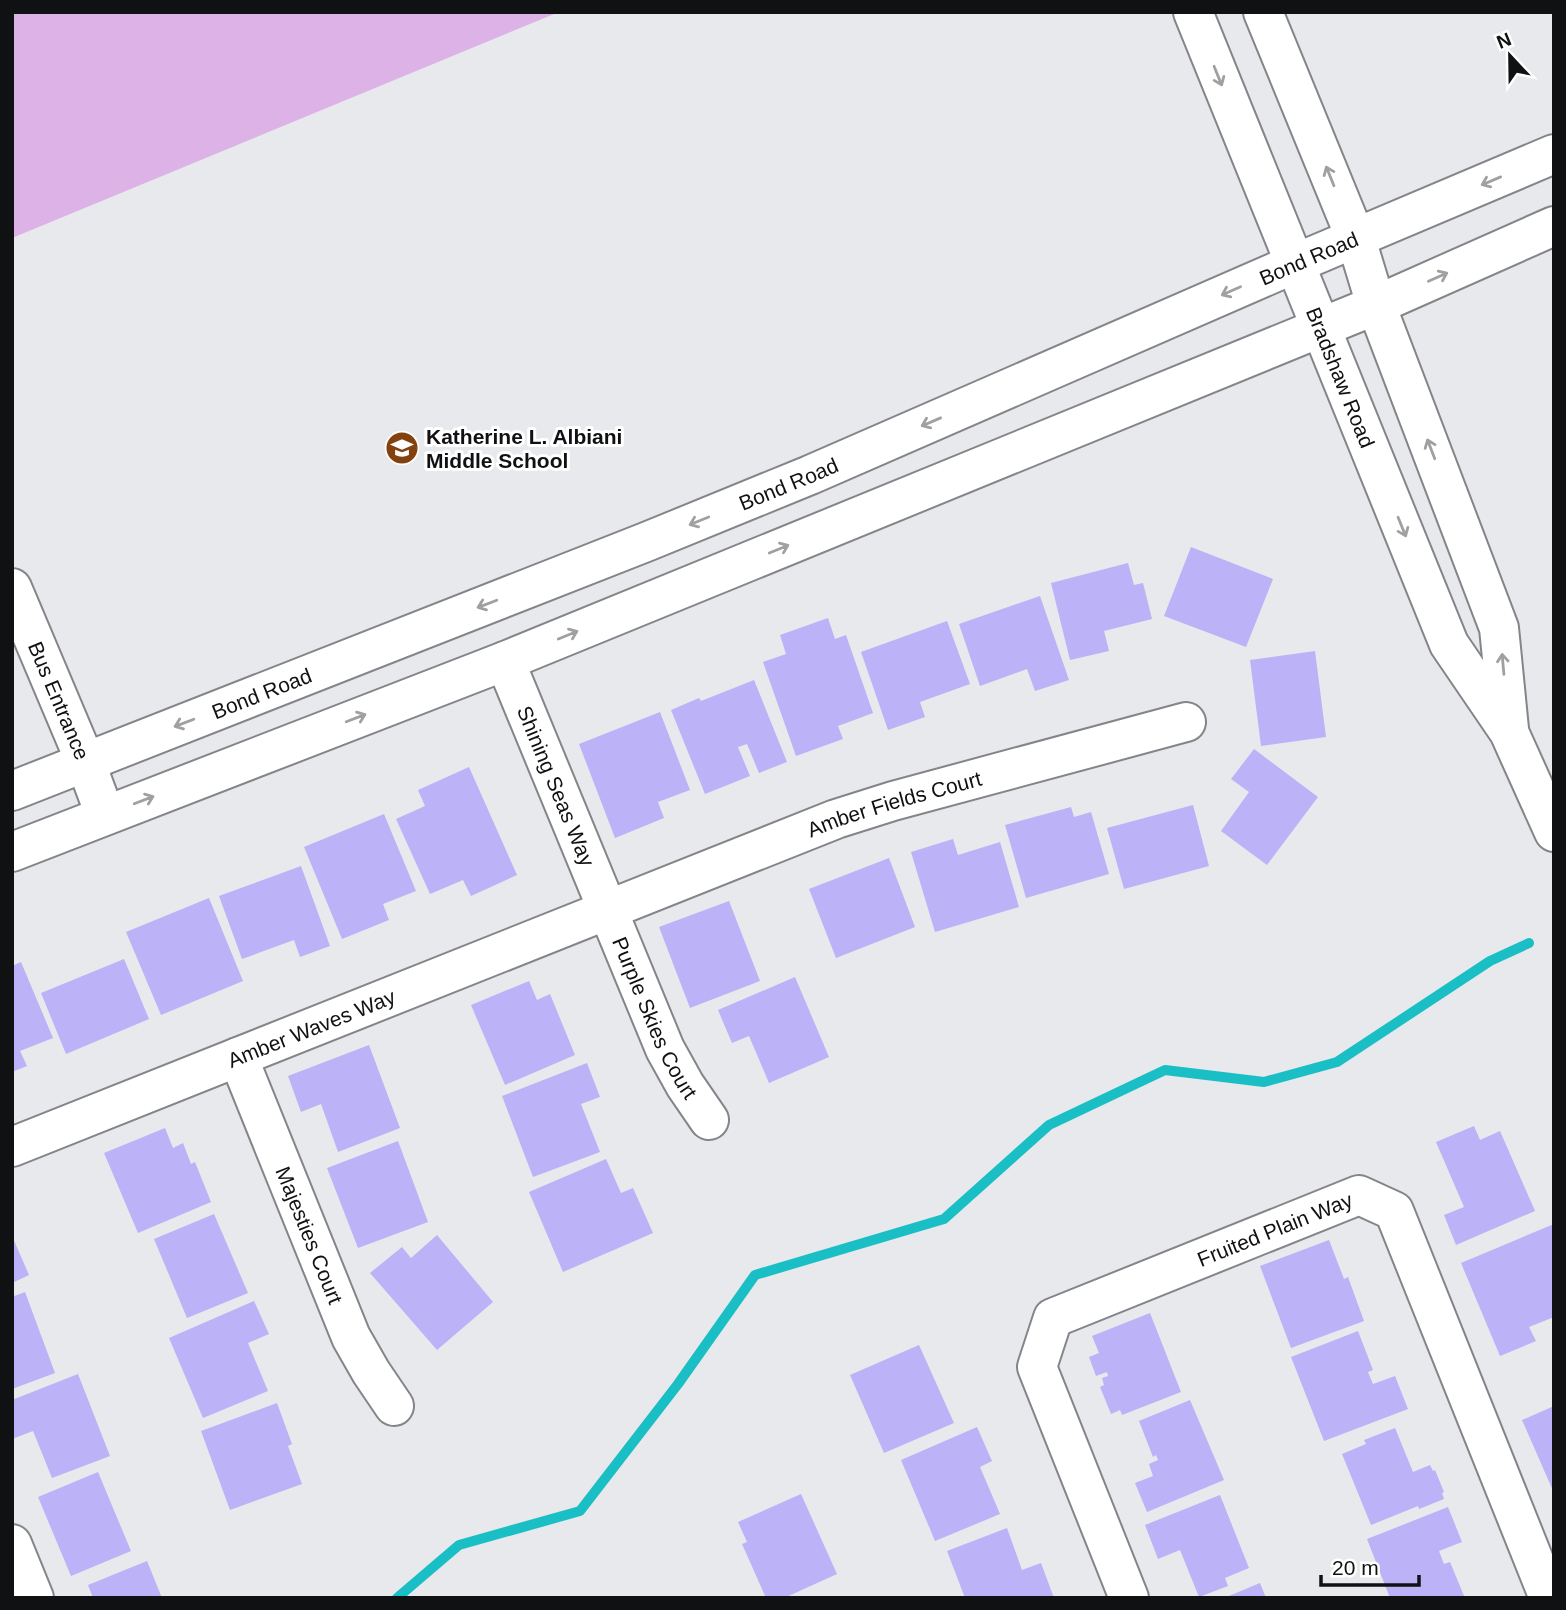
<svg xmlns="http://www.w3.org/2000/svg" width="1566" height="1610" viewBox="0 0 1566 1610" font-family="Helvetica,sans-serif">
	<rect width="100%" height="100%" fill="#e7e9ec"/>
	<!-- garden -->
	<path fill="#ddb2e6" d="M 12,12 L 559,12 L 12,238 Z"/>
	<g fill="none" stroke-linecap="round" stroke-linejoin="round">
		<!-- stream -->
		<path stroke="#1abfc5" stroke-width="10" d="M 397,1598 L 459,1545 L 580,1511 L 678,1384 L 755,1275 L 944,1219 L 1049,1125 L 1165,1070 L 1264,1082 L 1337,1062 L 1490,961 L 1529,943"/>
	</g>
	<!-- building -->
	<path fill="#bbb2f7" d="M 1191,547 L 1273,579 L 1246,647 L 1164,616 Z
		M 1128,563 L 1134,585 L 1143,583 L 1152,619 L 1104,631 L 1109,651 L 1070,660 L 1051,583 Z
		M 1040,596 L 1069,680 L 1035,691 L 1027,669 L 980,686 L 959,624 Z
		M 828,618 L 835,639 L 846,635 L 873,713 L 838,726 L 843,739 L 796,756 L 763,662 L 786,654 L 780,635 Z
		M 947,621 L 970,684 L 920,702 L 925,717 L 888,730 L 861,652 Z
		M 1315,651 L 1326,737 L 1261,746 L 1250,660 Z
		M 754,680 L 787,762 L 759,773 L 747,744 L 738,747 L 750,776 L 705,794 L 671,710 L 699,698 L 701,701 Z
		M 660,712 L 690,790 L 658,802 L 664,818 L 615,838 L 579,744 Z
		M 1254,749 L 1318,797 L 1267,865 L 1221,831 L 1249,792 L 1231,779 Z
		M 469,767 L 517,875 L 471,896 L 463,880 L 430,894 L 396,819 L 425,806 L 418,790 Z
		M 1193,805 L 1209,866 L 1124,889 L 1107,828 Z
		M 1071,807 L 1074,817 L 1091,812 L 1109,874 L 1026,898 L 1005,825 Z
		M 384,814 L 416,891 L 383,904 L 389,920 L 342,939 L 304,847 Z
		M 953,839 L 958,855 L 1000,842 L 1019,907 L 935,932 L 911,852 Z
		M 889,858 L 915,927 L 836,958 L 809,889 Z
		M 301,866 L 330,946 L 300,957 L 294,940 L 242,959 L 219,896 Z
		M 209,898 L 243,981 L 161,1015 L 126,932 Z
		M 729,901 L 760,981 L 690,1008 L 659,927 Z
		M 124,959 L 149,1019 L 66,1054 L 41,993 Z
		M 21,962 L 53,1038 L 20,1051 L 27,1066 L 12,1072 L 12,966 Z
		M 795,977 L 829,1057 L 769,1083 L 749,1036 L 732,1043 L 718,1010 Z
		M 529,981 L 537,1000 L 550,994 L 575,1055 L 505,1085 L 471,1005 Z
		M 369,1045 L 400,1128 L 338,1152 L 321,1104 L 301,1112 L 288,1076 Z
		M 587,1063 L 600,1097 L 581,1104 L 600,1152 L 533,1177 L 502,1096 Z
		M 1474,1126 L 1480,1140 L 1500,1131 L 1535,1211 L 1456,1245 L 1444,1215 L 1464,1207 L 1436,1142 Z
		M 165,1128 L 173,1148 L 183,1143 L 191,1164 L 195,1162 L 211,1202 L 138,1233 L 104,1153 Z
		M 398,1141 L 428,1222 L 358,1248 L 327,1168 Z
		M 606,1159 L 621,1193 L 633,1188 L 653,1233 L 563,1272 L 529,1192 Z
		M 214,1214 L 248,1293 L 187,1318 L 154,1239 Z
		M 1554,1224 L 1554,1317 L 1529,1327 L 1536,1341 L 1500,1356 L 1461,1263 Z
		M 437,1235 L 493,1302 L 437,1350 L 370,1273 L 402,1247 L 411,1258 Z
		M 12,1236 L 29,1275 L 12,1283 Z
		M 1329,1240 L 1344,1279 L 1348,1277 L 1364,1321 L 1291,1348 L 1260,1266 Z
		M 25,1292 L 55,1373 L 12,1389 L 12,1297 Z
		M 254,1301 L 269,1334 L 248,1343 L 268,1391 L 203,1418 L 169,1338 Z
		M 1150,1313 L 1181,1392 L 1122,1415 L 1120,1410 L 1111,1414 L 1100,1387 L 1104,1385 L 1102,1378 L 1108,1376 L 1107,1372 L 1096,1376 L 1089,1357 L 1099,1353 L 1092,1336 Z
		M 1358,1331 L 1373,1370 L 1368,1372 L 1373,1384 L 1395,1376 L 1408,1409 L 1324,1441 L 1291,1357 Z
		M 919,1345 L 954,1423 L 884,1453 L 850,1375 Z
		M 78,1374 L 110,1456 L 52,1478 L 33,1431 L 12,1439 L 12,1400 Z
		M 1190,1400 L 1224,1480 L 1147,1512 L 1135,1483 L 1153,1476 L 1149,1464 L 1158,1460 L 1156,1455 L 1153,1457 L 1139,1421 Z
		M 277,1403 L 292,1444 L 288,1446 L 302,1484 L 230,1510 L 201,1431 Z
		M 1554,1406 L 1554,1493 L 1522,1420 Z
		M 977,1427 L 992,1461 L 980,1467 L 1000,1514 L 935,1541 L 901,1460 Z
		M 1395,1428 L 1413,1472 L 1430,1465 L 1433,1471 L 1435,1470 L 1444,1492 L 1442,1493 L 1444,1499 L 1419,1509 L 1418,1506 L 1371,1525 L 1342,1454 L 1366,1444 L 1364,1440 Z
		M 98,1472 L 131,1551 L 71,1576 L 38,1497 Z
		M 801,1494 L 837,1574 L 784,1598 L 766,1598 L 742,1544 L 747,1542 L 738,1522 Z
		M 1220,1495 L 1249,1568 L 1225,1578 L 1228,1586 L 1199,1597 L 1180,1550 L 1158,1559 L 1145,1525 Z
		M 1448,1507 L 1462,1542 L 1439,1551 L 1444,1564 L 1450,1562 L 1464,1596 L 1390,1598 L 1367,1539 Z
		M 1007,1528 L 1022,1570 L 1041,1563 L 1054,1598 L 965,1598 L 947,1551 Z
		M 147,1561 L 162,1598 L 93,1598 L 88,1585 Z
		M 1260,1583 L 1266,1598 L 1224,1598 Z"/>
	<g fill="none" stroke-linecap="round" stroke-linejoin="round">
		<defs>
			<g id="minor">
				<path id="s1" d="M 12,588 L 85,761 L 105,815"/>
				<path id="s2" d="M 505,661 L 665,1049 L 685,1085 L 709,1120"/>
				<path id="s3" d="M 238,1057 L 351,1337 L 371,1372 L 394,1406"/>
				<path id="s4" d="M 12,1147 L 836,819 L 893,801 L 1186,722"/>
				<path d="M 12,1544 L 34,1598"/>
				<path id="s5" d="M 1129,1598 L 1037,1367 L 1053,1318 L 1359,1195 L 1394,1211 L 1549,1598"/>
			</g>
			<g id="major">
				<path id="s6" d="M 1193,12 L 1449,644 L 1509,732 L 1554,832"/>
				<path d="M 1263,12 L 1356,239 L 1376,305 L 1499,628 L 1509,729"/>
				<path id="s7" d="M 12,791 L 646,542 L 810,475 L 1294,264 L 1554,154"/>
				<path d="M 12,852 L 505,661 L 1376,305 L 1554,226"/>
			</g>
		</defs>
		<!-- minor casing -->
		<use href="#minor" stroke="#838588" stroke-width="42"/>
		<!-- major casing -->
		<use href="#major" stroke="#838588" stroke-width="42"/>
		<!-- minor -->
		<use href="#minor" stroke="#fff" stroke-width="38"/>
		<!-- major -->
		<use href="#major" stroke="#fff" stroke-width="38"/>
	</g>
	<!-- one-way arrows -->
	<defs><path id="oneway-shaft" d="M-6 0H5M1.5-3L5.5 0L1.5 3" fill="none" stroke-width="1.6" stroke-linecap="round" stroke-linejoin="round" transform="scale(1.75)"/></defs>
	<g stroke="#9fa0a0">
		<use href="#oneway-shaft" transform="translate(1218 76) rotate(68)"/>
		<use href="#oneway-shaft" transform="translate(1330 176) rotate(-112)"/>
		<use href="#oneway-shaft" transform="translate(1491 181) rotate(157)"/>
		<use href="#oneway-shaft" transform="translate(1438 277) rotate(-24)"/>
		<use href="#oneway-shaft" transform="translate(1231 291) rotate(156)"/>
		<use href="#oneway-shaft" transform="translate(931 422) rotate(157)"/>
		<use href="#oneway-shaft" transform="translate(1431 449) rotate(-111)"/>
		<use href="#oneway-shaft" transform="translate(699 521) rotate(158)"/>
		<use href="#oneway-shaft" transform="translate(1402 527) rotate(68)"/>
		<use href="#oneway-shaft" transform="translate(779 549) rotate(-22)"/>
		<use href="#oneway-shaft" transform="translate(487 604) rotate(159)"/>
		<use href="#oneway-shaft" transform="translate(568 635) rotate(-22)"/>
		<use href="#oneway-shaft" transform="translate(1503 664) rotate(-95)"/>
		<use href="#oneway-shaft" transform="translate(356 718) rotate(-21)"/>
		<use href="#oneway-shaft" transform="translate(184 723) rotate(159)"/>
		<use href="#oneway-shaft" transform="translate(144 800) rotate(-21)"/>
	</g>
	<!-- icons -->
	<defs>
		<symbol id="school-disc" viewBox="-11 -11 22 22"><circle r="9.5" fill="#834110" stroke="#fff"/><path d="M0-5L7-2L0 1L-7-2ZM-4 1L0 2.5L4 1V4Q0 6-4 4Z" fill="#fff"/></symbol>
	</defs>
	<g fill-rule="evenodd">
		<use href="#school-disc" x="383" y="429" width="38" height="38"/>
	</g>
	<g text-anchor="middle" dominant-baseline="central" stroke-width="6" stroke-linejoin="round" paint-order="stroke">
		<!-- street labels -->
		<g font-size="21" fill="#101112" stroke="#fff">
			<text stroke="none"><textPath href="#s7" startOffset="1402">Bond Road</textPath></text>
			<text stroke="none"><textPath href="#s6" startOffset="394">Bradshaw Road</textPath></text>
			<text stroke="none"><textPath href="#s7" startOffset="835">Bond Road</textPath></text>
			<text stroke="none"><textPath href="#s7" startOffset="268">Bond Road</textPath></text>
			<text stroke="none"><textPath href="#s1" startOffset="122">Bus Entrance</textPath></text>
			<text stroke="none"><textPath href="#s2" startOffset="135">Shining Seas Way</textPath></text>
			<text stroke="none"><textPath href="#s4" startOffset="947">Amber Fields Court</textPath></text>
			<text stroke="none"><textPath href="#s2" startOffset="387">Purple Skies Court</textPath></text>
			<text stroke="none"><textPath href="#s4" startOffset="322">Amber Waves Way</textPath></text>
			<text stroke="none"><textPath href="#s5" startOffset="539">Fruited Plain Way</textPath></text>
			<text stroke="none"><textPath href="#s3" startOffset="192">Majesties Court</textPath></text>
		</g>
		<!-- poi labels -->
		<g font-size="21" font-weight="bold" fill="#101112" stroke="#fff" text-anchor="start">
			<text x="426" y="436">Katherine L. Albiani<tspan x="426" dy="24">Middle School</tspan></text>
		</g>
	</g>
	<!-- border -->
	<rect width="1566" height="1610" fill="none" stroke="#101112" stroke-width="28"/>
	<!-- north arrow -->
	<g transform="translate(1510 56) rotate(338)" stroke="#ffffff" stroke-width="5" paint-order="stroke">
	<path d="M0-5L12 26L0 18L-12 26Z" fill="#101112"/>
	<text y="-10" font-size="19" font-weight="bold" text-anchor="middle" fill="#101112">N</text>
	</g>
	<!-- scale -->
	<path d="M1321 1575v10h98v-10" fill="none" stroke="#101112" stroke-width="3.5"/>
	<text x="1332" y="1575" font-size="21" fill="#101112" stroke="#ffffff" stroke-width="5" paint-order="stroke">20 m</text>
</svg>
